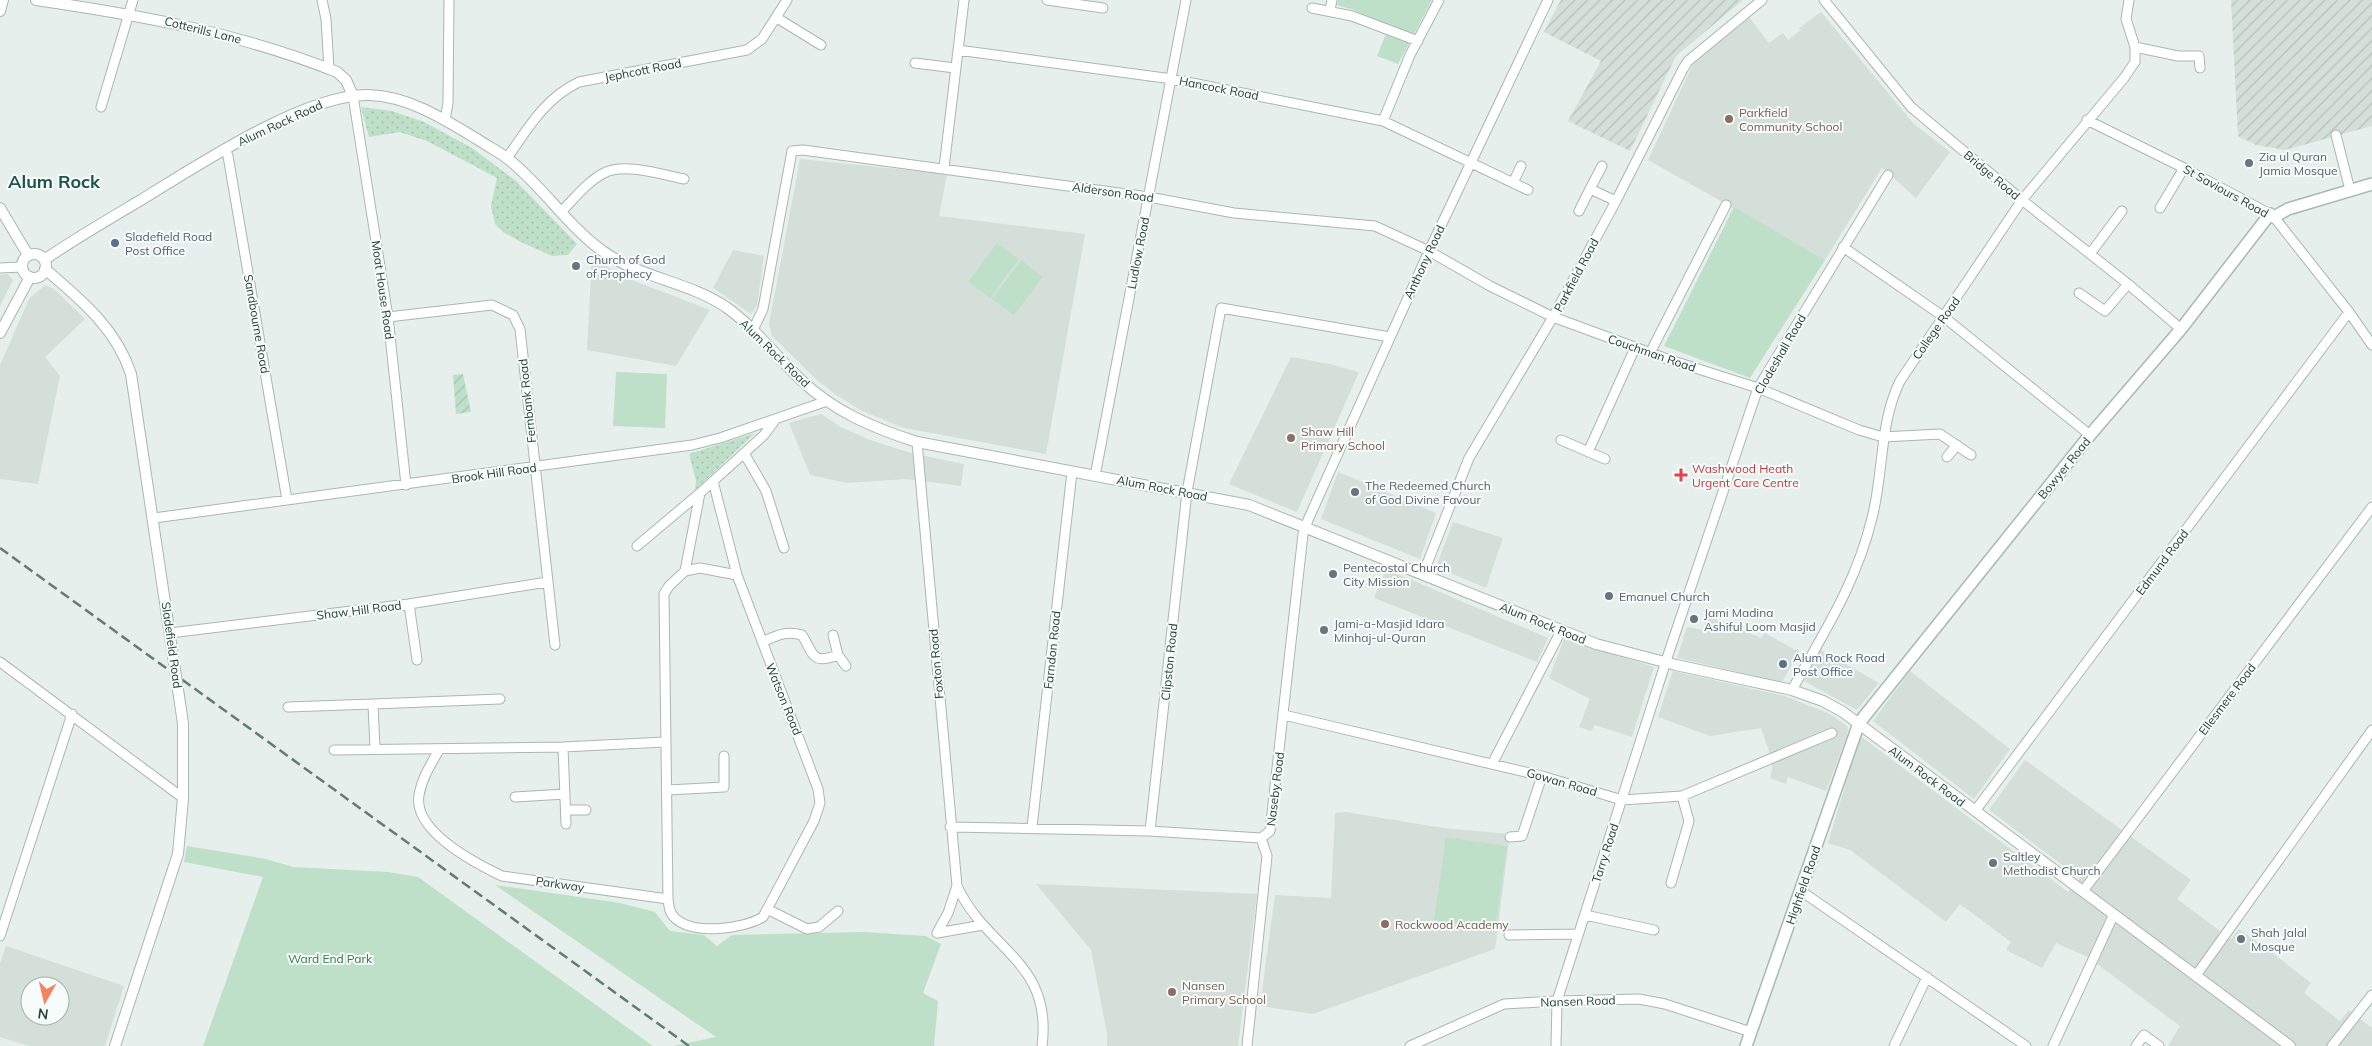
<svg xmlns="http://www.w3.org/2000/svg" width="2372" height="1046" viewBox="0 0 2372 1046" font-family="Mulish,sans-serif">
	<defs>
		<pattern id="industrial-furrows" width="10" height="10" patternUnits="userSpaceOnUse" patternTransform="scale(1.25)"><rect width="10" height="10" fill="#d4dfda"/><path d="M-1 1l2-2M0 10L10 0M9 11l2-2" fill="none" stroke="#b6c1bc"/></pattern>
		<pattern id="grass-dots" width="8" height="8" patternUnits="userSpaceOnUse" patternTransform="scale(1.25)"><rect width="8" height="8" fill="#bfe0c8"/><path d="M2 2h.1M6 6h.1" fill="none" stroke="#a4c1ad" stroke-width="1.8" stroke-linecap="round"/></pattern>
		<pattern id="garden-furrows" width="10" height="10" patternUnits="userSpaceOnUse" patternTransform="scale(1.25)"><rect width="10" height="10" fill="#bfe0c8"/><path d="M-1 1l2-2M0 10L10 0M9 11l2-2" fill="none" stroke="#a4c1ad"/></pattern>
	</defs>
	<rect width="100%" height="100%" fill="#e6efeb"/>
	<!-- built -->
	<path fill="#d4dfda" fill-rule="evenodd" d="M 1821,12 L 1913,123 L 1950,152 L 1916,198 L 1882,168 L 1825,260 L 1648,160 L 1693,64 L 1749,17 L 1769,43 L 1783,33 L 1788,40 L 1801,30 L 1799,28 Z
		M 800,159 L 947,174 L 939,216 L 1085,234 L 1046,454 L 904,428 L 862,411 L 835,394 L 817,380 L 772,336 L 769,324 Z
		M 733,250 L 764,256 L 757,306 L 751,314 L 713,288 Z
		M 592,256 L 619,275 L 710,310 L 676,366 L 587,350 Z
		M 8,274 L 13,280 L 0,306 L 0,275 Z
		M 45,285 L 54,289 L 85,319 L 45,357 L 60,376 L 38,484 L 0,479 L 0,365 L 29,299 Z
		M 1291,357 L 1330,364 L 1359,372 L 1297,512 L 1229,484 Z
		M 821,414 L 841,427 L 870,440 L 911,453 L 964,464 L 961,486 L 906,479 L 847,483 L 810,475 L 789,423 Z
		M 1338,472 L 1436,513 L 1420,559 L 1321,519 Z
		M 1453,522 L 1503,538 L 1486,588 L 1436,567 Z
		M 1386,569 L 1548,638 L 1537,662 L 1374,598 Z
		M 1706,615 L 1761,638 L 1765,633 L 1799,652 L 1782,682 L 1677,658 L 1687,627 L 1704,630 Z
		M 1564,639 L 1654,667 L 1632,737 L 1595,725 L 1591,731 L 1579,727 L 1590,699 L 1549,678 Z
		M 1821,650 L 1879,683 L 1857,710 L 1804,681 Z
		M 1673,671 L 1785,696 L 1830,714 L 1848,727 L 1847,736 L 1826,791 L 1788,777 L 1786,784 L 1770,778 L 1772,770 L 1771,757 L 1761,728 L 1710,736 L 1658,717 Z
		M 1910,671 L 2010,749 L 1974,799 L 1873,721 Z
		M 1863,738 L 2068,892 L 2080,878 L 1989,810 L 2025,760 L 2191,880 L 2177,899 L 2231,939 L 2239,929 L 2270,951 L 2311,983 L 2304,993 L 2340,1021 L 2349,1010 L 2372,1028 L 2372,1046 L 2168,1046 L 2180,1026 L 2088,957 L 2056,943 L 2042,968 L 2006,950 L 2011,942 L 1960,904 L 1946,922 L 1850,850 L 1828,843 L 1859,739 Z
		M 1346,812 L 1443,828 L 1510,834 L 1495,949 L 1313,1014 L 1260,1006 L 1275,895 L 1331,898 L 1335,813 Z
		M 1036,884 L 1257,894 L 1238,1046 L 1107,1046 L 1107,1034 L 1091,950 Z
		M 6,946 L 124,986 L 105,1046 L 29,1046 L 0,1037 L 0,963 ZM 30,986 L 60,986 L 60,1016 L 30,1016 Z"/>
	<!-- industrial -->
	<path fill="url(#industrial-furrows)" d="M 1561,0 L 1743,0 L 1676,56 L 1630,151 L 1568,121 L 1601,61 L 1544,32 Z
		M 2231,0 L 2372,0 L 2372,126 L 2285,150 L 2256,145 L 2238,136 Z"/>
	<!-- grass -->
	<path fill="url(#grass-dots)" d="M 361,107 L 392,111 L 424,122 L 472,148 L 516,181 L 577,244 L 568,255 L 552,256 L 521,242 L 503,232 L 495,224 L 491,206 L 497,178 L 427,141 L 400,132 L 369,137 Z
		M 755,433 L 695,490 L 696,481 L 689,454 Z"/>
	<!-- park -->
	<path fill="#bfe0c8" d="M 1338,0 L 1432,0 L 1398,64 L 1377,56 L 1389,26 L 1354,10 L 1337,5 Z
		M 1734,207 L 1825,260 L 1750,378 L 1664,346 Z
		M 997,243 L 1019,259 L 990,298 L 968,282 Z
		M 1021,260 L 1043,277 L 1014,315 L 992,299 Z
		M 616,372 L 667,374 L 665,428 L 613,426 Z
		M 1446,837 L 1507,846 L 1495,929 L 1434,920 Z
		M 187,846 L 266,859 L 293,867 L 388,872 L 418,877 L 653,1046 L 203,1046 L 263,877 L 184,862 Z
		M 495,885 L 620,903 L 655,912 L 670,931 L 704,935 L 717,946 L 732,935 L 863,932 L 926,936 L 941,944 L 923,993 L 938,1001 L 934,1046 L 673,1046 L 716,1037 Z"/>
	<!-- garden -->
	<path fill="url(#garden-furrows)" d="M 463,374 L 471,412 L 456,414 L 453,375 Z"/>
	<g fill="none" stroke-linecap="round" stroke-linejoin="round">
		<defs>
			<path id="minor" d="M 322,0 L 326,19 L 329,69
				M 1047,0 L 1103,8
				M 1824,0 L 1911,107 L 2022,200 L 2128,284 L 2181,329
				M 1312,8 L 1352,16 L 1418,41
				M 1330,10 L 1332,0
				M 777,18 L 821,45
				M 2135,47 L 2178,56 L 2199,56 L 2200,68
				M 958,50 L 1172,79 L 1383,121 L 1528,190
				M 915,63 L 955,68
				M 353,96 L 388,317 L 406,485
				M 101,107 L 133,0
				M 445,120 L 448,103 L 449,0
				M 2087,120 L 2184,168 L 2270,214
				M 1383,121 L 1410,55 L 1439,0
				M 2336,135 L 2350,190
				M 225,149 L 228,156 L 287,500
				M 507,158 C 529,127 544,99 579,82 L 747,50 L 762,39 L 787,0
				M 944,168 L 964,0
				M 1513,183 L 1521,166
				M 1590,189 L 1602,166
				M 2160,208 L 2184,168
				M 1579,211 L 1590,189 L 1616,201
				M 561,212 C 574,199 588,181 604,173 C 624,162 663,175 684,179
				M 2274,217 L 2349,312 L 2372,345
				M 1843,247 L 1944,317 L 2090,435
				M 2090,254 L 2122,211
				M 0,268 L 22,267
				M 2079,293 L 2105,311 L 2128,284
				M 388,317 L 492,305 L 513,315 L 520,329 L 555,645
				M 753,330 L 763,309 L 792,151 L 803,150 L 1149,197 L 1234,213 L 1375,226 L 1429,251 L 1490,286 L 1553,317 L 1667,359 L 1758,388 L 1859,430 L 1883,437 L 1940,434 L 1971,455
				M 1650,353 L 1726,205
				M 1561,440 L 1605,459
				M 917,442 L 957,886 C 987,951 1053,961 1042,1046
				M 1588,452 L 1635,348
				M 744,453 L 766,491 L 784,548
				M 1947,457 L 1957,445
				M 1095,476 L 1186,0
				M 154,518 L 692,445 L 720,438 L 827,401
				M 637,546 L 700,493 L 764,435 L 775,420
				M 685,571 L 700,568 L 737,575
				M 1423,574 L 1469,458 L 1553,317 L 1616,201 L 1683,69 L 1688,61 L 1762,0
				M 409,604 L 417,660
				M 170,633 L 409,604 L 547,582
				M 833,635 L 838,655 L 846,666
				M 762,642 C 776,636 786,630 802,635 C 814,654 811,665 838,655
				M 0,662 L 183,798
				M 1792,690 C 1824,632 1856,584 1872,518 C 1884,472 1879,424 1900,381 L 2022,200 L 2124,78 L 2135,62 L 2135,47 L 2126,19 L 2129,0
				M 288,707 L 373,704
				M 1284,715 L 1542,776 L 1622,800 L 1682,796 L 1832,733
				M 563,747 L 566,824
				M 375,749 L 373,704 L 500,699
				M 334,750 L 563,747 L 665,742
				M 439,750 C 431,764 422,778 419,795 C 413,831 475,863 502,876 L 668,899 C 669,906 669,912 674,917 C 692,936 743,929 763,917 L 814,821 L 820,803 L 818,789 L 737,575 L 713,481
				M 1492,764 L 1561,631
				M 668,790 L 724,787 L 724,756
				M 515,797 L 565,794
				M 566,810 L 586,810
				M 1975,811 L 2349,312
				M 950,827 L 1150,831 L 1261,838 L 1270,831 L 1303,534 L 1308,520 L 1429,251 L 1548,0
				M 1032,827 L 1072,472
				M 1150,831 L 1187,492 L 1221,308 L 1390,337
				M 1510,837 L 1522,836 L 1542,776
				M 1671,883 L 1689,821 L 1682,796
				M 1801,891 L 2026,1046
				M 2083,891 L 2372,507
				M 668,899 L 664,594 L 669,586 L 685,571 L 700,493
				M 769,910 L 807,929 L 819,927 L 838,911
				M 1585,915 L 1654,930
				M 937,933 L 948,913 L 957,886
				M 937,933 L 983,925
				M 1509,935 L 1578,934
				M 0,936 L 72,714
				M 2197,974 L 2372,730
				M 1247,1046 L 1267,856 L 1261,838
				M 1410,1046 L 1504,1004 L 1557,1001 L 1639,999 L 1665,1004 L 1751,1032
				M 1556,1046 L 1557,1001 L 1668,655 L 1758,388 L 1888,175
				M 1894,1046 L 1927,977
				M 2053,1046 L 2114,914
				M 2136,1046 L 2144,1035 L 2159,1046
				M 2332,1046 L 2372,995"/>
			<path id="tertiary" d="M 36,0 C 139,15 240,33 337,72 L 346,80 L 353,96
				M 0,11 L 3,0
				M 0,208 L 28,255
				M22 266a12 12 0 1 1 24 0a12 12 0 1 1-24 0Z
				M 44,260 C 76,238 109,219 141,200 C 195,167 306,93 369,95 C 408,96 444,119 477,139 C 487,146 498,151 508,159 C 543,186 567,226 604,252 C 641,278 689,282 726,307 C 754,327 775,355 800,379 C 833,411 873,428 917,442 L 1249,505 L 1596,644 L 1676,665 L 1792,690 L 1823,701 L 1843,712 L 2290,1046
				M 45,269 C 81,300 116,328 131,374 L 171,643
				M 0,333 L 30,277
				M 115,1046 L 178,854 L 183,798 L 183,724 L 180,703"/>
			<path id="secondary" d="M 1746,1046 L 1859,723 L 2090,435 L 2181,329 L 2270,214 L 2274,217 L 2288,209 L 2372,184"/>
		</defs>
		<!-- minor casing -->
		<use href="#minor" stroke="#a8b8b2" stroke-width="11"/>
		<!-- tertiary casing -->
		<use href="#tertiary" stroke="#a8b8b2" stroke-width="12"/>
		<!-- secondary casing -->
		<use href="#secondary" stroke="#a4bbb3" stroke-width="14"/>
		<!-- minor -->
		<use href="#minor" stroke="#fff" stroke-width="9"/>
		<!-- tertiary -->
		<use href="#tertiary" stroke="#fff" stroke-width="10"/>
		<!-- secondary -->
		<use href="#secondary" stroke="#fff" stroke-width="11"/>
		<!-- rail -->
		<path stroke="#5f7d75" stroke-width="2.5" stroke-dasharray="10 5" stroke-linecap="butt" d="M 0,548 L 689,1046"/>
		<defs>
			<path id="tertiary-bridge" d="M 171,643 L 180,703"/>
		</defs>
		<!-- tertiary-bridge casing -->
		<use href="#tertiary-bridge" stroke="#a8b8b2" stroke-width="12" stroke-linecap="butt"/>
		<!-- tertiary-bridge -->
		<use href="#tertiary-bridge" stroke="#fff" stroke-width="10"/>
	</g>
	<!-- markers -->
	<g fill="#8d6e63" stroke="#f7fbf9" stroke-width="2">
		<circle cx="1729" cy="119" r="5"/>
		<circle cx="1291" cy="438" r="5"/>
		<circle cx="1385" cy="924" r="5"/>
		<circle cx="1172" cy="992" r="5"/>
	</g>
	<g fill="#6b7280" stroke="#f7fbf9" stroke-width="2">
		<circle cx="2249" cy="163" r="5"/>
		<circle cx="576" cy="266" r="5"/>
		<circle cx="1355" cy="492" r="5"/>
		<circle cx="1333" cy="574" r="5"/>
		<circle cx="1609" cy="596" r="5"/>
		<circle cx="1694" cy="619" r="5"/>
		<circle cx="1324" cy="630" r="5"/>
		<circle cx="1993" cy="863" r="5"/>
		<circle cx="2241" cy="939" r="5"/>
	</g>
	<g fill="#5c6f8a" stroke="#f7fbf9" stroke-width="2">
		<circle cx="115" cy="243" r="5"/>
		<circle cx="1783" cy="664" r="5"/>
	</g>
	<path fill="#e0444e" stroke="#f7fbf9" stroke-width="2" d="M1678.5 467.5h5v5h5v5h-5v5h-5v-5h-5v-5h5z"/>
	<g text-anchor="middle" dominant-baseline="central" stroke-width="4" stroke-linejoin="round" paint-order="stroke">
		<!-- street labels -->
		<g font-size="12" fill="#24423a" stroke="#f7fbf9">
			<text transform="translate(203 30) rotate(14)">Cotterills Lane</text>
			<text transform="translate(643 70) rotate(-11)">Jephcott Road</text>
			<text transform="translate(1219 88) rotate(11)">Hancock Road</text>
			<text transform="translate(280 123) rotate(-25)">Alum Rock Road</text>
			<text transform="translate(1992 175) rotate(40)">Bridge Road</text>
			<text transform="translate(2226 191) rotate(29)">St Saviours Road</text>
			<text transform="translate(1113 192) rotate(8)">Alderson Road</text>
			<text transform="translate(1138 253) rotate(-79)">Ludlow Road</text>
			<text transform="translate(1424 262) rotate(-65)">Anthony Road</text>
			<text transform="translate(1576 275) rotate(-62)">Parkfield Road</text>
			<text transform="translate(383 290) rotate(82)">Moat House Road</text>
			<text transform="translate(257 324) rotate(80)">Sandbourne Road</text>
			<text transform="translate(1936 328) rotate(-55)">College Road</text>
			<text transform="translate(775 353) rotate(44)">Alum Rock Road</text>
			<text transform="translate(1652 353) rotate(19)">Couchman Road</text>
			<text transform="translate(1780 354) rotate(-60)">Clodeshall Road</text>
			<text transform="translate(527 401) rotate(-96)">Fernbank Road</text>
			<text transform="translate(2064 468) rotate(-51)">Bowyer Road</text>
			<text transform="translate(494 473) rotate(-8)">Brook Hill Road</text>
			<text transform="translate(1162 488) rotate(11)">Alum Rock Road</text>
			<text transform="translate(2162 562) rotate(-53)">Edmund Road</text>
			<text transform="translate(359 610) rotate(-7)">Shaw Hill Road</text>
			<text transform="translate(1543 623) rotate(22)">Alum Rock Road</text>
			<text transform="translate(172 645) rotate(82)">Sladefield Road</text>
			<text transform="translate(1052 650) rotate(-84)">Farndon Road</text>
			<text transform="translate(1169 662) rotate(-84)">Clipston Road</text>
			<text transform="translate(936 664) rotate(-95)">Foxton Road</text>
			<text transform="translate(784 699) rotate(68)">Watson Road</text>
			<text transform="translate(2227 699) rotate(-53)">Ellesmere Road</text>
			<text transform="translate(1927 776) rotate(37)">Alum Rock Road</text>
			<text transform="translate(1562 782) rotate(16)">Gowan Road</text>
			<text transform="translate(1275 789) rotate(-83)">Naseby Road</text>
			<text transform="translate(1605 853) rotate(-72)">Tarry Road</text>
			<text transform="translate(560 884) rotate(8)">Parkway</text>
			<text transform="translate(1803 885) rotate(-71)">Highfield Road</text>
			<text transform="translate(1578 1001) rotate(-2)">Nansen Road</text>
		</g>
		<!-- education labels -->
		<g font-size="12" fill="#785e54" stroke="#f7fbf9" text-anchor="start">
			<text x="1739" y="112">Parkfield<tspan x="1739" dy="14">Community School</tspan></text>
			<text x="1301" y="431">Shaw Hill<tspan x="1301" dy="14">Primary School</tspan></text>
			<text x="1395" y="924">Rockwood Academy</text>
			<text x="1182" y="985">Nansen<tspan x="1182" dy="14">Primary School</tspan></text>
		</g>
		<!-- worship labels -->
		<g font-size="12" fill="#5b616d" stroke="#f7fbf9" text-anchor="start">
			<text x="2259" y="156">Zia ul Quran<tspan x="2259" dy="14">Jamia Mosque</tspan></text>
			<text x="586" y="259">Church of God<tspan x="586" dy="14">of Prophecy</tspan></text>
			<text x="1365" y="485">The Redeemed Church<tspan x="1365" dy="14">of God Divine Favour</tspan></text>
			<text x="1343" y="567">Pentecostal Church<tspan x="1343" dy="14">City Mission</tspan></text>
			<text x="1619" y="596">Emanuel Church</text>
			<text x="1704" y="612">Jami Madina<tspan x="1704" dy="14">Ashiful Loom Masjid</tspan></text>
			<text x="1334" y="623">Jami-a-Masjid Idara<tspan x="1334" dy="14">Minhaj-ul-Quran</tspan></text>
			<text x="2003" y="856">Saltley<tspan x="2003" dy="14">Methodist Church</tspan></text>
			<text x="2251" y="932">Shah Jalal<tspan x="2251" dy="14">Mosque</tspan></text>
		</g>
		<!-- service labels -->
		<g font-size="12" fill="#4e5e75" stroke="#f7fbf9" text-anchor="start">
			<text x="125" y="236">Sladefield Road<tspan x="125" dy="14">Post Office</tspan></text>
			<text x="1793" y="657">Alum Rock Road<tspan x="1793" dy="14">Post Office</tspan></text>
		</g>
		<!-- health labels -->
		<g font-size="12" fill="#be3a42" stroke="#f7fbf9" text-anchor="start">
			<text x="1692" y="468">Washwood Heath<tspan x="1692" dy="14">Urgent Care Centre</tspan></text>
		</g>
		<!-- park labels -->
		<g font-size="12" fill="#2d7a4b" stroke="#f7fbf9">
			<text x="330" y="958">Ward End Park</text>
		</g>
		<!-- district labels -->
		<g font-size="18" font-weight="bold" fill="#1f5548" stroke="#f7fbf9">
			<text x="54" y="181">Alum Rock</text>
		</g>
	</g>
	<!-- north arrow -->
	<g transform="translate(45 1001) rotate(188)"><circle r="24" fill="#f7fbf9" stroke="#a3b1ad"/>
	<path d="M0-4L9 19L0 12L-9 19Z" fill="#f4845f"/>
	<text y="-8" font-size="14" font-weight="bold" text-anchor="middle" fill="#24423a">N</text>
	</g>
</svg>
